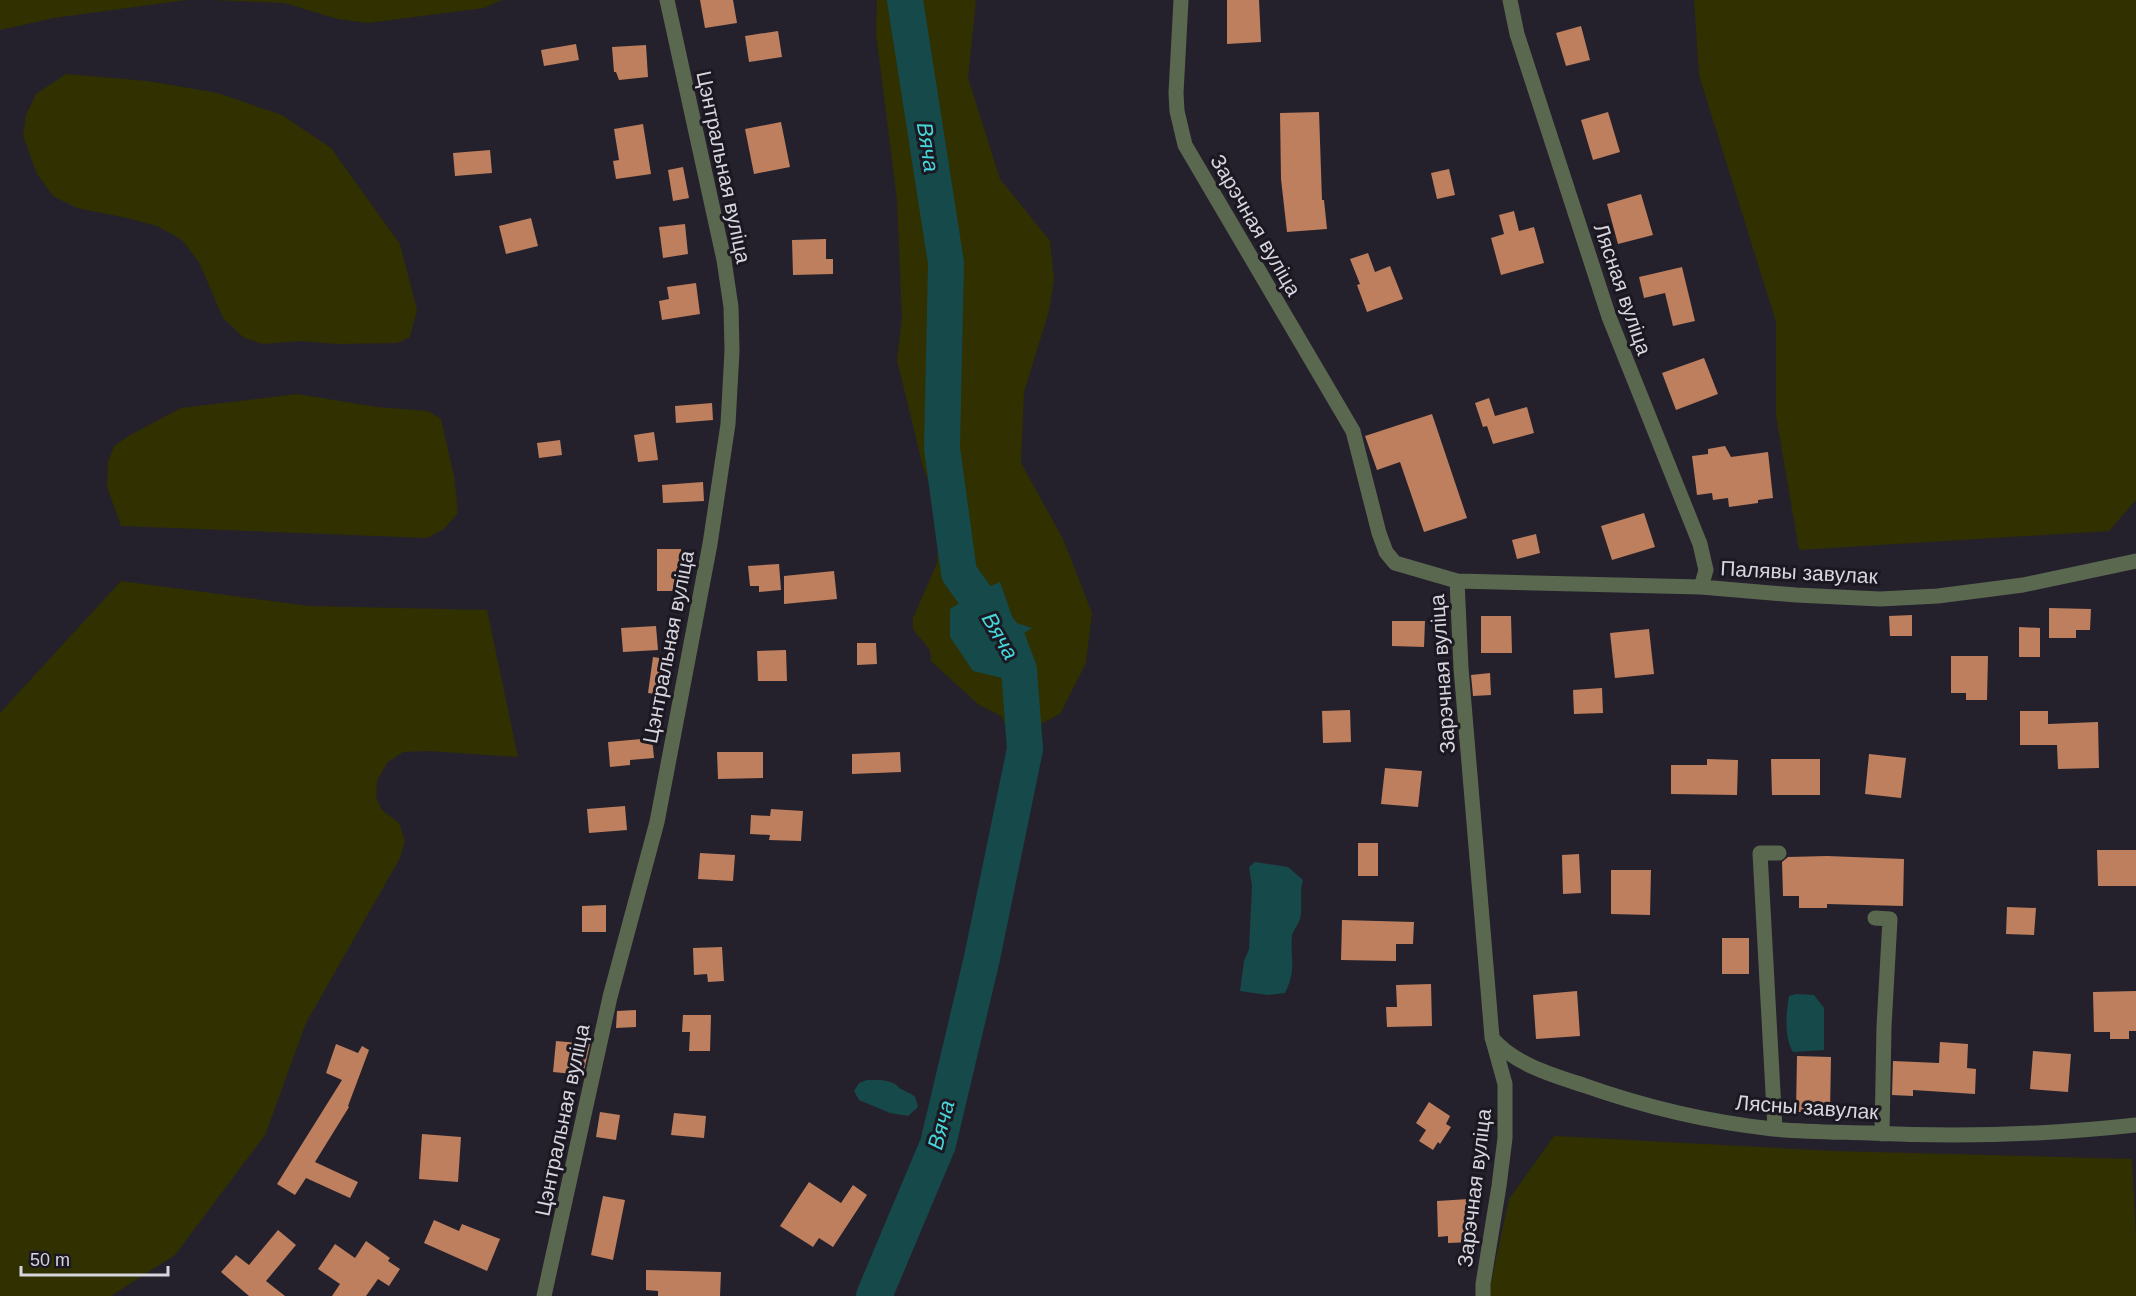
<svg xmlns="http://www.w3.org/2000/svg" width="2136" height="1296" viewBox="0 0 2136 1296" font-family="Arial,sans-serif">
	<rect width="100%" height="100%" fill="#25212c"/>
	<!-- green -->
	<path fill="#303000" d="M 0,0 L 186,0 L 54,18 L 0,30 Z
		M 212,0 L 502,0 L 484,8 L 368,23 L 338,19 L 284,3 Z
		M 877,0 L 976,0 L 968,78 L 1000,179 L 1050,241 L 1054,279 L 1049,311 L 1024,392 L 1021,463 L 1063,539 L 1092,613 L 1086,663 L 1060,714 L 1035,727 L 1014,732 L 1007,729 L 1001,716 L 979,705 L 931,661 L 930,650 L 913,629 L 913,618 L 937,563 L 941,513 L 923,467 L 897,360 L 902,318 L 897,200 L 876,33 Z
		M 1694,0 L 2136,0 L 2136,500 L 2109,531 L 1799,550 L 1776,416 L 1776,322 L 1699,75 Z
		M 66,74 L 147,81 L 218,93 L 282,115 L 331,148 L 400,244 L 417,310 L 410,337 L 397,343 L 337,344 L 301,341 L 263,344 L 244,338 L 223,318 L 199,262 L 182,240 L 157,226 L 127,218 L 77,208 L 53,196 L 37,174 L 23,136 L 26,115 L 36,94 Z
		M 297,394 L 377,407 L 428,411 L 441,419 L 454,476 L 458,513 L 444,529 L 427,538 L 121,526 L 107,487 L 108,462 L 114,446 L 130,435 L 181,408 Z
		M 121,581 L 309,606 L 487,610 L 518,757 L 428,751 L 403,752 L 387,763 L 377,781 L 376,797 L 382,810 L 399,823 L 405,841 L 400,858 L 306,1023 L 265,1135 L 175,1255 L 111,1296 L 0,1296 L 0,713 Z
		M 1554,1136 L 1836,1151 L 2132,1159 L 2136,1236 L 2136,1296 L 1488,1296 L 1509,1199 Z"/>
	<!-- water -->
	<path fill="#15494a" d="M 1000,582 L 1014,622 L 1032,628 L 1009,643 L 1019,670 L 1006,679 L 973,671 L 950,637 L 950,609 L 975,593 Z
		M 1255,862 L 1288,867 L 1303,880 C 1299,893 1303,907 1300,919 C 1298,925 1293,930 1292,936 C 1290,960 1297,968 1285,993 L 1268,995 L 1240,991 L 1244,961 L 1249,949 L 1252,886 L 1249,867 Z
		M 1796,994 L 1814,995 L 1824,1008 L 1824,1050 L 1793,1052 C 1784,1038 1786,1012 1789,996 Z
		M 867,1080 C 876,1080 887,1079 895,1084 C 900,1087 898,1088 903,1090 C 914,1096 915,1093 918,1107 L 908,1116 L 890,1113 L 859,1100 L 854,1091 L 859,1083 Z"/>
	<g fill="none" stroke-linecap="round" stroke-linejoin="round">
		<!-- river -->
		<path stroke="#15494a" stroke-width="36" d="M 874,1296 L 938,1144 L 982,958 L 1025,749 L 1019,670 L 1009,643 L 959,573 L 942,448 L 946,263 L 905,0"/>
	</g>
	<!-- building -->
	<path fill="#bd7f5e" d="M 700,0 L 733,0 L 737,23 L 705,28 Z
		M 1227,0 L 1259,0 L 1261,42 L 1227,44 Z
		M 1581,26 L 1590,60 L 1566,66 L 1556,33 Z
		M 778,31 L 782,57 L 749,62 L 745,36 Z
		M 576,44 L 579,60 L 544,66 L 541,50 Z
		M 646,45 L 648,77 L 619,80 L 616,72 L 614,72 L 612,47 Z
		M 1319,112 L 1322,200 L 1324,200 L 1327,229 L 1287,232 L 1281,179 L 1280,113 Z
		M 1608,112 L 1620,152 L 1593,160 L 1581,120 Z
		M 781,122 L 790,167 L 754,174 L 745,129 Z
		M 643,124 L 651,174 L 616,179 L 613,161 L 619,160 L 614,129 Z
		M 490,150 L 492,173 L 455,176 L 453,153 Z
		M 683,167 L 689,198 L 673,201 L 668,170 Z
		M 1449,169 L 1455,195 L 1437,199 L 1431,173 Z
		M 1641,194 L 1653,235 L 1618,244 L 1607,204 Z
		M 1514,211 L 1519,231 L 1534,227 L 1544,263 L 1501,275 L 1491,238 L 1504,234 L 1499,215 Z
		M 531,218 L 538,246 L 506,254 L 499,226 Z
		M 685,224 L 688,254 L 663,258 L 659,227 Z
		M 826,239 L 826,259 L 833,259 L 833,274 L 793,275 L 792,240 Z
		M 1368,253 L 1375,272 L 1390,266 L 1403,299 L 1367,312 L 1357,285 L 1360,284 L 1350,259 Z
		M 1682,267 L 1695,321 L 1673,326 L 1665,293 L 1644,298 L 1639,277 Z
		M 696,283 L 700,314 L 662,320 L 659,301 L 669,299 L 667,287 Z
		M 1704,358 L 1718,394 L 1676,410 L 1662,373 Z
		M 1489,398 L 1495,416 L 1527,407 L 1534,433 L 1493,444 L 1487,426 L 1483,427 L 1475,403 Z
		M 712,403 L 713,420 L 676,423 L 675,406 Z
		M 1432,414 L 1467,518 L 1424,532 L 1400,462 L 1377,470 L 1365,436 Z
		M 654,432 L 658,460 L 638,462 L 634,435 Z
		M 560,440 L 562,455 L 539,458 L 537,443 Z
		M 1725,446 L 1731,457 L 1768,452 L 1773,498 L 1758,500 L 1758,503 L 1729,507 L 1728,498 L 1713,500 L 1712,493 L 1697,495 L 1692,456 L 1708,454 L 1708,449 Z
		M 703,482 L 704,501 L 663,503 L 662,485 Z
		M 1644,513 L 1655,547 L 1612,560 L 1601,526 Z
		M 1536,534 L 1540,553 L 1517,559 L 1512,540 Z
		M 657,549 L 681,549 L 681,591 L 657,591 Z
		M 779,564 L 781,590 L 759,592 L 759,586 L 750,586 L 748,566 Z
		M 834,571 L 837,599 L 784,604 L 784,576 Z
		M 2049,608 L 2091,609 L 2090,630 L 2076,630 L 2076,638 L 2049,638 Z
		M 1912,615 L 1912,636 L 1890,636 L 1889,616 Z
		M 1481,616 L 1511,616 L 1512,653 L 1481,653 Z
		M 1392,621 L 1425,621 L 1424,647 L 1392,646 Z
		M 656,626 L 658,650 L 623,652 L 621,628 Z
		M 2019,627 L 2040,628 L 2040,657 L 2019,657 Z
		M 1649,629 L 1654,674 L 1615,678 L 1610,633 Z
		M 857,643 L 876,643 L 877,664 L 857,665 Z
		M 786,650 L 787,681 L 758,681 L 757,651 Z
		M 1951,656 L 1988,656 L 1987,700 L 1966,700 L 1966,693 L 1951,693 Z
		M 653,657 L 673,660 L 668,696 L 648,693 Z
		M 1490,673 L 1491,695 L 1473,696 L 1471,675 Z
		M 1602,688 L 1603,713 L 1574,714 L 1573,690 Z
		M 1350,710 L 1351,742 L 1323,743 L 1322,711 Z
		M 2020,711 L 2048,711 L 2048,724 L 2098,722 L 2099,768 L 2058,769 L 2057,745 L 2020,745 Z
		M 652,738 L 654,758 L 630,760 L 630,765 L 610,767 L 608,742 Z
		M 717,752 L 763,752 L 763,778 L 718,779 Z
		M 900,752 L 901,772 L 852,774 L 852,754 Z
		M 1869,754 L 1906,758 L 1901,798 L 1865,794 Z
		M 1707,759 L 1738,760 L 1737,795 L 1671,794 L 1671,765 L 1707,765 Z
		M 1771,759 L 1820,759 L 1820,795 L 1772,795 Z
		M 1385,768 L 1422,771 L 1418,807 L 1381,804 Z
		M 625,806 L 627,830 L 589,833 L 587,809 Z
		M 771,809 L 803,811 L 801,841 L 769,840 L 770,835 L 750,834 L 751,815 L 770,816 Z
		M 1358,843 L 1378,843 L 1378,876 L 1358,876 Z
		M 2097,850 L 2136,850 L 2136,886 L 2098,886 Z
		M 700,853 L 735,855 L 733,881 L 698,879 Z
		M 1579,854 L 1581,893 L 1563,894 L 1562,855 Z
		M 1827,856 L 1904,859 L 1903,906 L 1827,904 L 1827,908 L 1799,908 L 1799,896 L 1783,896 L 1782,862 L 1788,857 Z
		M 1611,870 L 1651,870 L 1650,915 L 1611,914 Z
		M 606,905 L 606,932 L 582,932 L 582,906 Z
		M 2007,907 L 2036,908 L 2034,935 L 2006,934 Z
		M 1342,920 L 1414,922 L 1413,944 L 1396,944 L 1396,961 L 1341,960 Z
		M 1722,938 L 1749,938 L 1749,974 L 1722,974 Z
		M 722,947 L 724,981 L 708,982 L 707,974 L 694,975 L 693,948 Z
		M 1431,984 L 1432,1026 L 1387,1027 L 1386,1007 L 1397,1007 L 1396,985 Z
		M 1577,991 L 1580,1036 L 1536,1039 L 1533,995 Z
		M 2136,991 L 2136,1031 L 2129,1031 L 2129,1039 L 2110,1039 L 2110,1032 L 2094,1032 L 2093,992 Z
		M 636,1010 L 636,1027 L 616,1028 L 617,1011 Z
		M 683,1015 L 711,1015 L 710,1051 L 689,1051 L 690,1032 L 682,1032 Z
		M 556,1041 L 590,1044 L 583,1075 L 553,1072 Z
		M 1940,1042 L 1968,1044 L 1967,1068 L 1976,1069 L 1975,1094 L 1913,1090 L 1913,1096 L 1892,1095 L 1893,1061 L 1939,1063 Z
		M 336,1044 L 358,1053 L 362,1046 L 369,1050 L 348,1106 L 349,1107 L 315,1162 L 358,1182 L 350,1198 L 306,1178 L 295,1195 L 277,1184 L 342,1080 L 326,1073 Z
		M 2033,1051 L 2071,1054 L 2068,1092 L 2030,1089 Z
		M 1797,1056 L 1831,1057 L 1830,1112 L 1796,1112 Z
		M 1429,1102 L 1450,1116 L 1446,1124 L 1451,1127 L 1440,1144 L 1438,1142 L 1433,1150 L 1419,1141 L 1426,1130 L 1416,1123 Z
		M 600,1112 L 620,1115 L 616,1140 L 596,1137 Z
		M 674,1113 L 706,1116 L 704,1138 L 671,1135 Z
		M 422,1134 L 461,1137 L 458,1182 L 419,1179 Z
		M 809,1182 L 841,1203 L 853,1185 L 867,1195 L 833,1247 L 819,1238 L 813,1247 L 780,1226 Z
		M 603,1196 L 625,1200 L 613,1260 L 591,1255 Z
		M 1469,1199 L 1472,1242 L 1448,1243 L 1448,1236 L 1438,1237 L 1437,1201 Z
		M 434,1220 L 459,1231 L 462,1224 L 500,1239 L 487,1271 L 424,1243 Z
		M 278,1230 L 296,1245 L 266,1281 L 285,1296 L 249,1296 L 221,1272 L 236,1255 L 249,1265 Z
		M 366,1241 L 390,1258 L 388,1261 L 400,1269 L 389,1286 L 378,1279 L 366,1296 L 332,1296 L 340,1284 L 318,1269 L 335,1244 L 355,1258 Z
		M 646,1270 L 721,1272 L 720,1296 L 658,1296 L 658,1291 L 646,1290 Z"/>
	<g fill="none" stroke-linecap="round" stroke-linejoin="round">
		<!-- minor -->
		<path stroke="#5a6850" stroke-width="15" d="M 1181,0 L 1176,93 L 1177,111 L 1185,145 L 1353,431 L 1379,533 L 1386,552 L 1395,563 L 1457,581 L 1701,587 L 1796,595 L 1880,599 L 1938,596 L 2023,585 L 2136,561
			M 1510,0 L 1517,34 L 1609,317 L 1700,544 L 1706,570 L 1701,587
			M 1457,581 L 1461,668 L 1492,1037 L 1505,1084 L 1505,1138 L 1499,1186 L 1483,1284 L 1483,1296
			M 1875,918 L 1890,919 L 1884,1027 L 1882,1134
			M 1492,1038 C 1514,1064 1552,1075 1583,1085 C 1645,1107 1709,1122 1773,1129 C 1805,1132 1837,1132 1869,1133 C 1958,1137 2047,1135 2136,1125
			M 1775,1129 L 1760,853 L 1779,853
			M 544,1296 L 610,997 L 657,822 L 710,544 L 728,424 L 732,351 L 731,307 L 724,260 L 667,0"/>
	</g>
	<g text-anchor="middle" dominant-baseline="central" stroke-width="6" stroke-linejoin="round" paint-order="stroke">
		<!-- street labels -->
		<g font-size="21" fill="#d7d5dd" stroke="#1b1822">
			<text transform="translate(724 167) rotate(78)">Цэнтральная вуліца</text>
			<text transform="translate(1256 225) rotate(60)">Зарэчная вуліца</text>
			<text transform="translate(1623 289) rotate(71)">Лясная вуліца</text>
			<text transform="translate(1799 572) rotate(3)">Палявы завулак</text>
			<text transform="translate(668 647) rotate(-79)">Цэнтральная вуліца</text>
			<text transform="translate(1442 674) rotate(-94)">Зарэчная вуліца</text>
			<text transform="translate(1807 1107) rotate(4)">Лясны завулак</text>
			<text transform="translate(562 1120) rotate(-78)">Цэнтральная вуліца</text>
			<text transform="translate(1474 1188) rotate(-83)">Зарэчная вуліца</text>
		</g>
		<!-- water labels -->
		<g font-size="22" font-style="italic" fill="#46d7da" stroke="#1b1822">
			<text transform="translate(928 147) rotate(81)">Вяча</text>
			<text transform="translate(1000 636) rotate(60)">Вяча</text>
			<text transform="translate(941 1125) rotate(-75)">Вяча</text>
		</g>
	</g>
	<!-- scale -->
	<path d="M21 1266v9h147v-9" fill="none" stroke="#d7d5dd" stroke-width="3"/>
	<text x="30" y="1266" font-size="18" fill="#d7d5dd" stroke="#1b1822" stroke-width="4.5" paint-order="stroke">50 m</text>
</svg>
